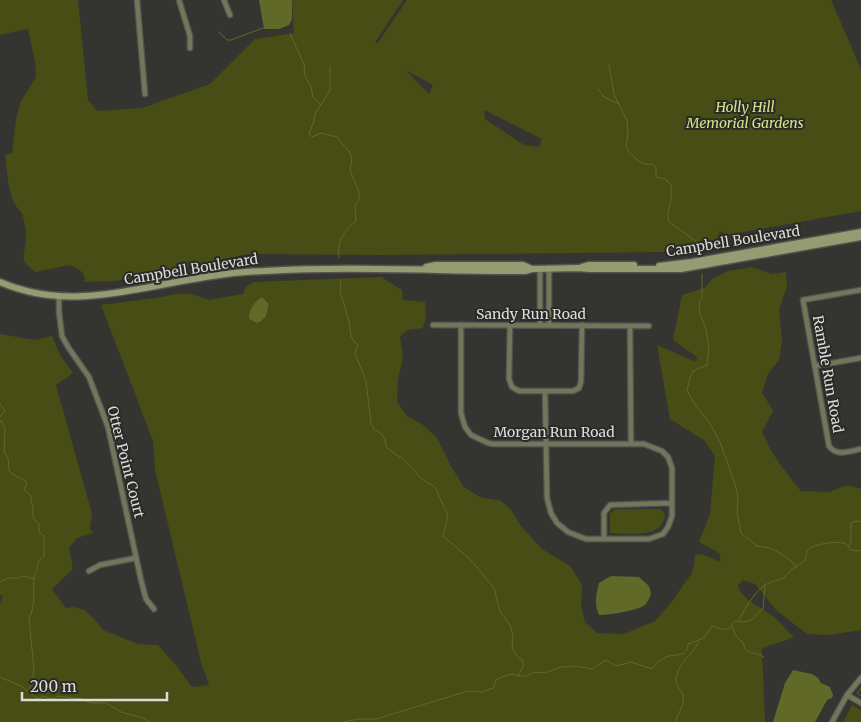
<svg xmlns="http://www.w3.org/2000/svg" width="861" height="722" viewBox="0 0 861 722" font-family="Merriweather,serif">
	<rect width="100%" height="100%" fill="#343531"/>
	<!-- green -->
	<path fill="#474d14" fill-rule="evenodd" d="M 0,0 L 78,0 L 88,100 L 97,111 L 142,108 L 210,84 L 255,39 L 294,33 L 292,0 L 403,0 L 375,42 L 377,44 L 407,0 L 831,0 L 861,69 L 861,211 L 727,235 L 719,231 L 720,238 L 664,252 L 381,255 L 249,254 L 116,281 L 84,282 L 85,278 L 81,271 L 70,265 L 35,272 C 16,256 26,257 26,237 C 26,229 24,220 22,213 C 7,200 8,173 5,155 L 12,153 L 16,119 L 21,101 L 36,77 L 35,61 L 28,29 L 0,35 ZM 407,71 L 433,85 L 429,94 L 407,72 ZM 484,110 L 542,139 L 539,147 L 524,145 L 485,119 Z
		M 752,267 L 772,274 L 786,272 L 787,287 L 779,309 L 782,341 L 779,360 L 768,374 L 762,392 L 773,411 L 762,432 C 772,455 785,472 801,491 L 829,492 L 847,485 L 861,489 L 861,630 L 830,635 L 807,634 L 777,611 L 755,584 L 743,580 L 738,585 C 742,601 762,607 774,617 C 781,623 787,631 794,637 C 783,642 772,643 762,649 L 765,722 L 0,722 L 0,604 L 3,595 L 0,596 L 0,334 L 35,340 L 52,336 L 60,355 L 73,373 L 56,385 L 92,514 L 90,528 L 93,533 L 77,538 L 69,548 L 73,569 L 52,589 L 66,608 L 75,607 L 85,610 L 97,622 L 103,630 L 138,644 L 158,645 L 175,664 L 192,687 L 209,685 L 201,662 L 155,470 L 153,441 L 101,305 L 162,297 L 175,294 L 192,294 L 209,300 L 243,294 L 246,287 L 254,282 L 381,277 L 402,290 L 403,300 L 425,302 L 426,317 L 423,328 L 408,330 L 400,336 L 403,357 L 398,380 L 397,402 L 407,416 L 423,425 L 437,438 L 452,468 L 464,487 L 480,497 L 501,501 L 511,510 L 521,526 L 542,549 L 570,566 L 582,585 L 581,606 L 585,622 L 597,633 L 624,634 L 655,621 L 670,604 L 691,574 L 694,566 L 695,555 L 702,554 L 721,562 L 719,553 L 699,542 L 710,514 L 715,456 L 704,440 L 670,419 L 657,345 L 696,362 L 697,357 L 673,340 L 682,295 L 704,288 L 713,278 L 728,271 ZM 261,297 L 269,304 L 266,316 L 249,314 L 252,307 Z
		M 616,509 L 661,509 L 665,515 C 661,540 629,533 610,533 L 610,513 Z
		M 852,705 L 861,710 L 861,722 L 843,722 Z"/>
	<!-- water -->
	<path fill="#616929" d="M 259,0 L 292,0 L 292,19 L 289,25 L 279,29 L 264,29 Z
		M 262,297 L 269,304 L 266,316 L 260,322 L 257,323 L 249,319 C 248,311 255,300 262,297 Z
		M 611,576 L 639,577 L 649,586 L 651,594 C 649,598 648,602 645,605 C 636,611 609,615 599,615 C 594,604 596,595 599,583 Z
		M 793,670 L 812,674 L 818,678 L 821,683 L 830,687 L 833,695 L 832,698 L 827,700 L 815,722 L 773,722 L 785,683 Z"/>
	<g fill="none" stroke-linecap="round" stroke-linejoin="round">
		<!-- stream -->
		<path stroke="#616929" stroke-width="1" d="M 219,32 L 227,40 L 231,40 L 263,28
			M 290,34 L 304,64 L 305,76 L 311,87 L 313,97 L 321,105
			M 609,65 L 614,94 L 627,121 L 628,133 L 626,147 L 629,152 L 637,160 L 644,164 L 652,164 L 656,167 L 656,177 L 665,179 L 671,185 C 671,189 672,194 671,198 C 670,207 666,213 669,222 L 696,241 L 698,252
			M 330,67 L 330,90 L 315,114 L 314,121 L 309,134 L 312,137 L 321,133 L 337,137 L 350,153 L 352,158 L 350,170 L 359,192 L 359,199 L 355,206 L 356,221 C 343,232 337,240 339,258
			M 598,89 L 604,97 L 619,104
			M 702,274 L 702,297 L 699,303 L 700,314 L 706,329 L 709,349 L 707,365 L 693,371 L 690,378 L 687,390 L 694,403 L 709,422 L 720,442 L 733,478 L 738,496 L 737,512 L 741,533 L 757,546 L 770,548 L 780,553 L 791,561 L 796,567
			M 341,280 L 340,292 L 349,321 L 351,336 L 358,346 L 355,353 L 366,381 L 371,423 L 374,429 L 383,435 L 387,448 L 403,459 L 423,480 L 435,487 L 448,516 L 443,536 L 469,558 L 494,588 L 500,611 L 511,627 L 513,638 L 512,647 L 516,655 L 523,661 L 523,667 L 518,676
			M 0,404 L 5,411 L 0,417
			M 0,420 L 5,428 L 4,452 L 8,458 L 9,471 L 12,474 L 27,482 L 24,490 L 31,496 L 31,502 L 33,507 L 33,518 L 39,524 L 39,532 L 44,536 L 44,556 L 38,562 C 38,570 35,571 34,577 C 33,590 36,606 29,618 L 34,670 L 32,682 L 28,692
			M 849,547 L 851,541 L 851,523 L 856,521 L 861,522
			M 0,582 L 9,578 L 19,578 L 23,576 L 35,579
			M 739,620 C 744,610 755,591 765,585 C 771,581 778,580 784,578 C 788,571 796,567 802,563 C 807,560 805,554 808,550 C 813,544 839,540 846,544 C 847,545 850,549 851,550 L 861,551
			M 732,626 L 736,636 L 743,643 L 746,650 L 751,653 L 755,653 L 764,657
			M 0,677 L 21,686 L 38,699 L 43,696 L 52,699 L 59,696 L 82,699 L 91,703 L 106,703 L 121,712 L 143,718 L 149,722
			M 861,688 L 857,693 L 861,696
			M 343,722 L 359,719 L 376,719 L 468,691 L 482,692 L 493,688 L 496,680 L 507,675 L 513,674 L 518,676 L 526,676 L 536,672 L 545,673 L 561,667 L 576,666 L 592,669 L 606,660 L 616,666 L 631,662 L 652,669 C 656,663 663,658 669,656 C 679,654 687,657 688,644 L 704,638 L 712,626 C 725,629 725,634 735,621 C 741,622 750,623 755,617 C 758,613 758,611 763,609 L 765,585
			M 675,722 C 678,714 685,704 683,696 C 682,689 675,687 676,678 C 679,662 692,655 699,642"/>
		<defs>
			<path id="street" d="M 137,0 L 145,94
				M 179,0 L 190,36 L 190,48
				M 224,0 L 230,15
				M 861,290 L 803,300 L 829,446 C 837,457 850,451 861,449
				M 59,297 L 59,312 L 62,336 L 68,347 L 89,377 L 108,427 L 141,580 L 146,599 L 154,609
				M 433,325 L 649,326
				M 461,325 L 461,413 L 465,427 L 471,435 L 488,443 L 493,444 L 644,444 L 662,451 L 668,457 L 672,468 L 672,516 L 668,527 L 663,534 L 649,539 L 586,539 L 568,532 L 557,523 L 551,513 L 547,498 L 546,444 L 545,391
				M 510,325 L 509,379 L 512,387 L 519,391 L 573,391 L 579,388 L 581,382 L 582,325
				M 540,325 L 540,269
				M 549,325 L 549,268
				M 630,326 L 631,444
				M 815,366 L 861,358
				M 604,539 L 604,513 L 610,505 L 672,503
				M 89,571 L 100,565 L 136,558
				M 847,695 L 861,703
				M 832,722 L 847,695 L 861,678"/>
			<path id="secondary" d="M 659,266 L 692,262 L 861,232
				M 426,267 L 436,265 L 523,265 L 532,269
				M 582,267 L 589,265 L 634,265
				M 0,282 C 54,305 100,296 156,286 C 192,279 228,272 264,271 C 351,266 438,271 525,271 L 532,269 L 578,268 L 590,269 L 681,269 L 861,237"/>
		</defs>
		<!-- street casing -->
		<use href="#street" stroke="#52534f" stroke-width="7"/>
		<!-- secondary casing -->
		<use href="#secondary" stroke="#52534f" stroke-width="9"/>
		<!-- street -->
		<use href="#street" stroke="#72775c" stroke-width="4.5"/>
		<!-- secondary -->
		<use href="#secondary" stroke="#959c72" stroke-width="6"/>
	</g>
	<g text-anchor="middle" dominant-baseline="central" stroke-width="4" stroke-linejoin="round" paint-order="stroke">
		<!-- park labels -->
		<g font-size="14" font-style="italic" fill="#d7e588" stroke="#2a2b27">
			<text x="745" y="107">Holly Hill<tspan x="745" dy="16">Memorial Gardens</tspan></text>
		</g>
		<!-- street labels -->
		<g font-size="14" fill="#dcdcda" stroke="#2a2b27">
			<text transform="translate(733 241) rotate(-9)">Campbell Boulevard</text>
			<text transform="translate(191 269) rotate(-9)">Campbell Boulevard</text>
			<text x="531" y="314">Sandy Run Road</text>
			<text transform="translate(828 374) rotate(80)">Ramble Run Road</text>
			<text x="554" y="432">Morgan Run Road</text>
			<text transform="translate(126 462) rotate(76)">Otter Point Court</text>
		</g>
	</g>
	<!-- scale -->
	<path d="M22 692v8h145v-8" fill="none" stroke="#dcdcda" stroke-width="2.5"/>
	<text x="30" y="692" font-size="15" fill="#dcdcda" stroke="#2a2b27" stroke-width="4" paint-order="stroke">200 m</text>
</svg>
